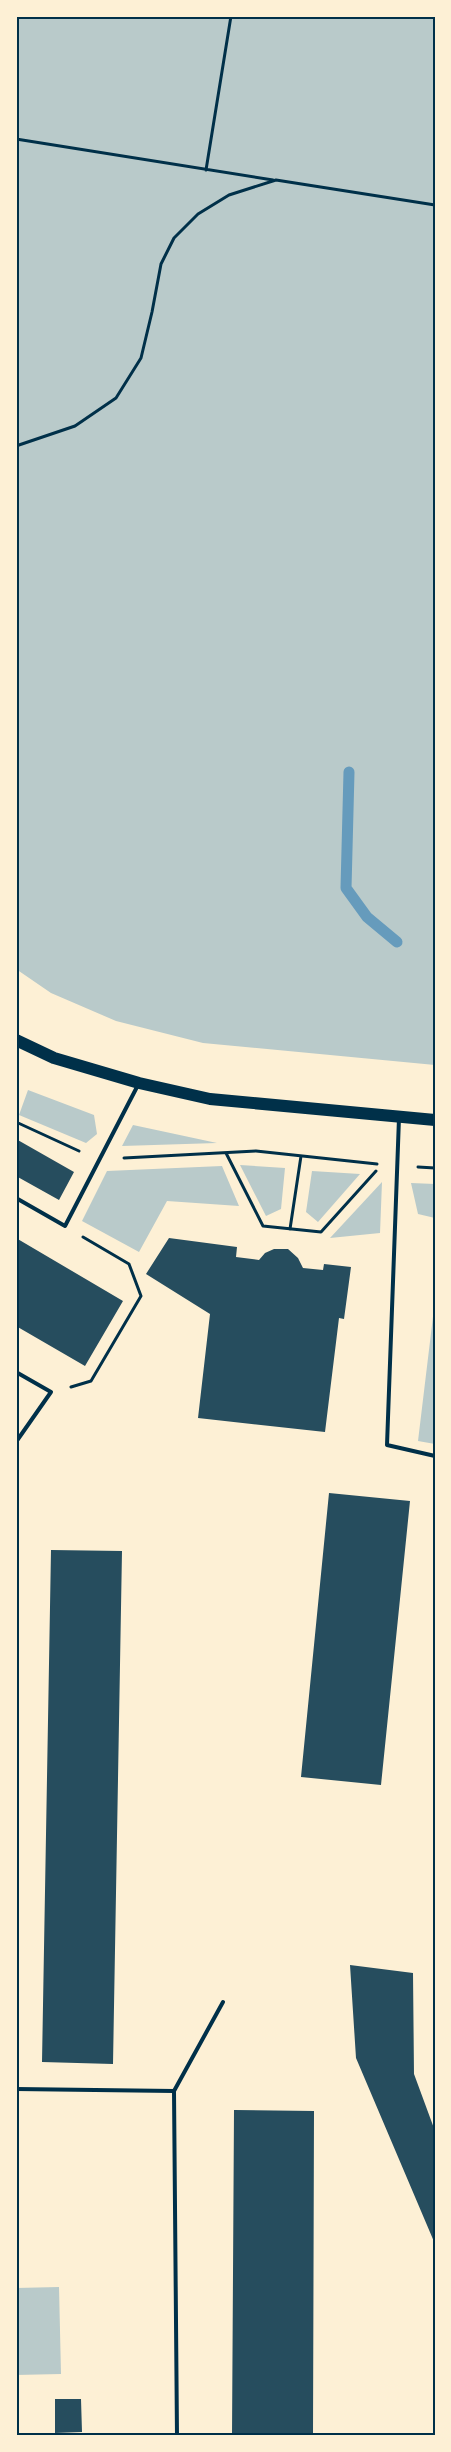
<svg xmlns="http://www.w3.org/2000/svg" width="451" height="2452" viewBox="0 0 451 2452" font-family="'Golos Text',sans-serif">
	<rect width="100%" height="100%" fill="#fdf0d5"/>
	<!-- green -->
	<path fill="#b9caca" d="M 16,16 L 435,16 L 435,1065 L 203,1043 L 116,1021 L 51,993 L 16,969 Z
		M 28,1090 L 94,1115 L 97,1134 L 86,1143 L 19,1115 Z
		M 133,1125 L 217,1143 L 122,1146 Z
		M 240,1165 L 285,1168 L 281,1209 L 266,1216 Z
		M 222,1166 L 239,1206 L 167,1201 L 139,1252 L 82,1221 L 107,1171 Z
		M 312,1171 L 360,1174 L 318,1222 L 306,1212 Z
		M 382,1182 L 380,1233 L 330,1238 Z
		M 411,1183 L 435,1184 L 435,1218 L 418,1214 Z
		M 435,1300 L 435,1444 L 418,1441 Z
		M 59,2287 L 61,2374 L 16,2375 L 16,2288 Z"/>
	<g fill="none" stroke-linecap="round" stroke-linejoin="round">
		<!-- stream -->
		<path stroke="#669bbc" stroke-width="11" d="M 349,772 L 346,888 L 367,917 L 397,942"/>
	</g>
	<!-- building -->
	<path fill="#264d5e" d="M 16,1139 L 74,1172 L 59,1200 L 16,1176 Z
		M 16,1238 L 123,1301 L 85,1366 L 16,1326 Z
		M 169,1238 L 237,1247 L 236,1257 L 259,1260 L 265,1253 L 274,1249 L 288,1249 L 298,1258 L 303,1268 L 323,1270 L 324,1264 L 351,1267 L 344,1319 L 339,1318 L 325,1432 L 198,1418 L 210,1314 L 146,1274 Z
		M 329,1493 L 410,1501 L 381,1785 L 301,1777 Z
		M 51,1550 L 122,1551 L 113,2064 L 42,2062 Z
		M 350,1965 L 413,1973 L 414,2074 L 435,2131 L 435,2244 L 356,2058 Z
		M 234,2110 L 314,2111 L 313,2436 L 232,2436 Z
		M 55,2399 L 81,2399 L 82,2432 L 55,2433 Z"/>
	<g fill="none" stroke-linecap="round" stroke-linejoin="round">
		<!-- path -->
		<path stroke="#003049" stroke-width="3" d="M 16,139 L 273,180
			M 206,170 L 231,16
			M 16,446 L 75,426 L 116,398 L 141,358 L 152,312 L 161,264 L 174,238 L 198,214 L 229,195 L 276,180 L 435,205
			M 16,1122 L 79,1151
			M 226,1153 L 263,1226 L 321,1232 L 376,1171
			M 124,1158 L 256,1151 L 377,1164
			M 418,1167 L 435,1168
			M 290,1229 L 301,1156
			M 71,1387 L 91,1381 L 141,1296 L 129,1264 L 83,1237"/>
		<!-- service -->
		<path stroke="#003049" stroke-width="4" d="M 399,1118 L 387,1445 L 435,1456
			M 16,1198 L 65,1226 L 138,1085
			M 16,1372 L 51,1392 L 16,1442
			M 16,2089 L 174,2091 L 177,2436
			M 174,2091 L 223,2002"/>
		<!-- primary -->
		<path stroke="#003049" stroke-width="12" d="M 16,1040 L 54,1058 L 139,1083 L 210,1099 L 435,1120"/>
	</g>
	<!-- border -->
	<rect width="451" height="2452" fill="none" stroke="#fdf0d5" stroke-width="35"/>
	<rect x="18" y="18" width="416" height="2416" fill="none" stroke="#003049" stroke-width="2"/>
</svg>
